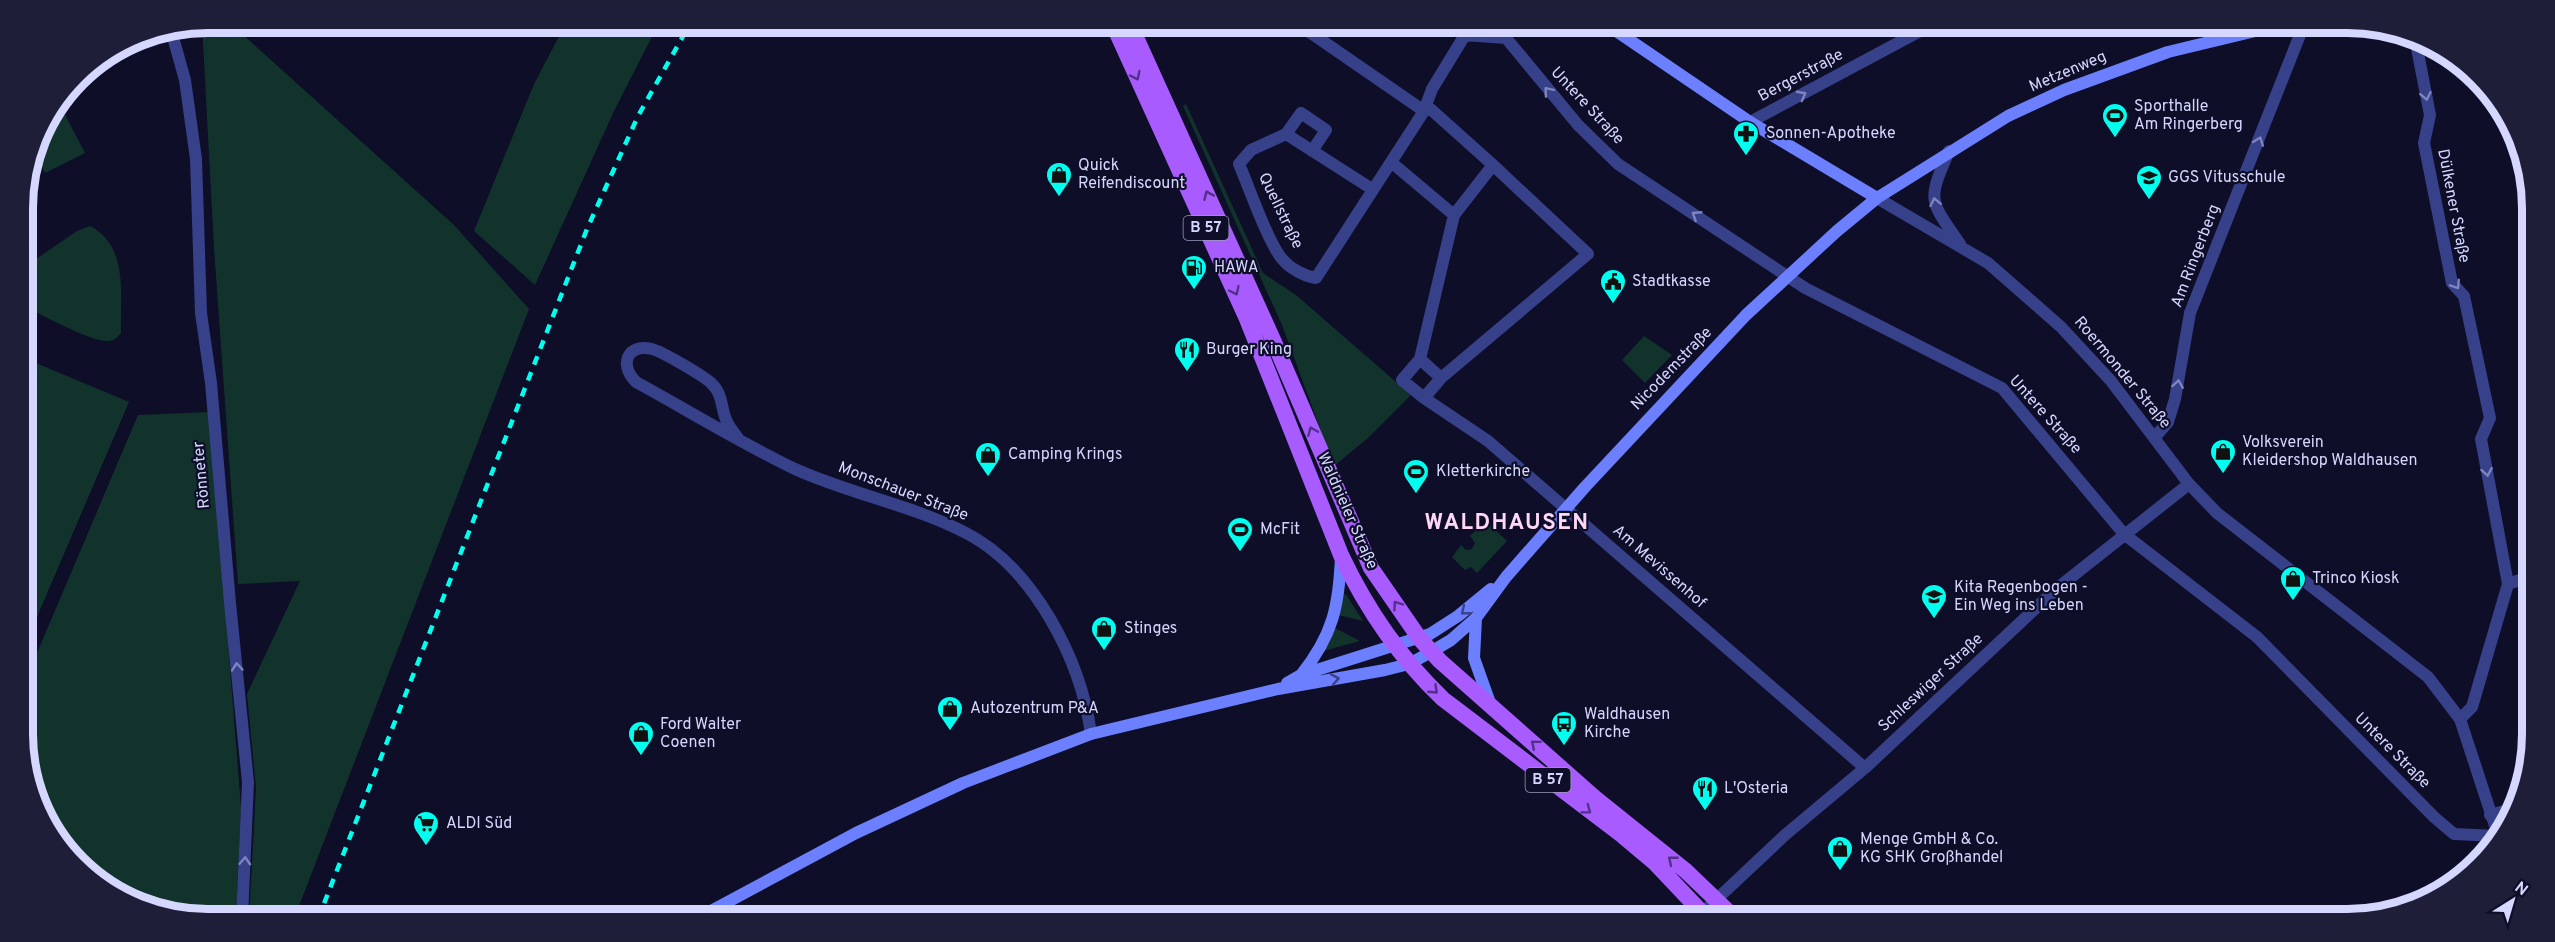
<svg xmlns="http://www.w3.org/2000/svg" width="2555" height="942" viewBox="0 0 2555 942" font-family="Overpass,sans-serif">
	<rect width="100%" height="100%" fill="#0e0e28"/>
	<!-- green -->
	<path fill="#11332c" d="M 208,23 L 230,23 L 454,225 L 529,309 L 294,919 L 249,919 L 256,788 L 247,694 L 300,581 L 238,584 L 214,248 L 202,24 Z
		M 566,23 L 659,23 L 615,109 L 535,285 L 474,231 L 534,84 Z
		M 59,103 L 85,153 L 45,173 L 35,152 L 42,126 Z
		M 1186,104 L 1263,273 L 1296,295 L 1411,395 L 1368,438 L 1334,466 L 1282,325 L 1183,106 Z
		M 90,226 C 129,246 120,295 121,333 C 118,337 115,340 109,341 C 93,343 40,314 24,306 L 23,268 L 77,231 Z
		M 1644,336 L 1672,355 L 1645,383 L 1622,360 Z
		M 24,358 L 129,402 L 25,645 Z
		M 210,412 L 241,808 L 236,919 L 208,919 L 149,910 L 69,856 L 26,770 L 26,679 L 138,415 Z
		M 1482,524 L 1491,526 L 1507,541 L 1477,573 L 1471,567 L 1465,570 L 1452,557 L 1461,545 L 1466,550 L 1472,549 L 1475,543 L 1470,536 Z
		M 1345,594 L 1347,596 L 1363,621 L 1338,615 L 1342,595 Z
		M 1335,628 L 1360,641 L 1323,651 Z"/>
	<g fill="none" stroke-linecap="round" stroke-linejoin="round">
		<!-- minor -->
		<path stroke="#36418a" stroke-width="12" d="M 1295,22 L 1424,111
			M 1448,22 L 1465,35 L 1506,38 L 1578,125 L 1618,164 L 1805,288 L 2002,388 L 2124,534 L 2257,637 L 2434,817 L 2454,834 L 2498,836
			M 171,30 L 185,80 L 196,159 L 201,313 L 211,383 L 230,603 L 248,782 L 242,919
			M 2415,38 L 2430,115 L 2424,143 L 2452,283 L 2464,296 L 2490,418 L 2481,439 L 2508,584 L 2472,707 L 2460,719
			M 1750,122 L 1937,22
			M 1286,134 L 1301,113 L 1326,130 L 1312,151
			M 1391,162 L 1454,215 L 1493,165 L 1426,105
			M 1372,189 L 1286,134 L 1251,150 L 1239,164 C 1249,187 1268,243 1283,260 C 1291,269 1304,276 1316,278 L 1424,111 L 1432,89 L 1465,35
			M 1420,359 L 1454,215
			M 1441,378 L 1420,359 L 1402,380 L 1424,398 L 1488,441 L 1865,768
			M 1424,398 L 1441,378 L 1588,254 L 1493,165
			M 2155,437 L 2168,422 L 2175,399 L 2190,313 L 2305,22
			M 738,438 C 734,433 730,428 727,422 C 721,410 723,394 712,384 C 706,377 661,351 652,349 C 628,343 618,364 636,382 C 689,411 741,443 795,469 C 850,494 912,505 966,533 C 1034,568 1081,660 1091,734
			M 2508,584 L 2532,576
			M 2490,815 L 2515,808
			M 1702,913 L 1785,835 L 1865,768 L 2055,590 L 2189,484"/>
		<!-- tertiary -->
		<path stroke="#36418a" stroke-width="12" d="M 1949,151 C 1927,202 1929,199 1960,244
			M 1877,198 L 1988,263 L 2061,327 L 2111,381 L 2189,484 L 2217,513 L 2428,677 L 2460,719 L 2499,838"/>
		<!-- secondary -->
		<path stroke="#6c80ff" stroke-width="12" d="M 1603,22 L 1750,122 L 1877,198
			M 1476,618 L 1474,658 L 1490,703
			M 1301,675 C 1333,635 1339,606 1341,556
			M 1287,683 L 1301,675 L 1430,634 L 1458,616 L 1491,589
			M 696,919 L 856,833 L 963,783 L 1091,734 L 1278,689 L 1385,670 L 1409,664 L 1431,652 L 1451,640 L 1476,618 L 1506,577 L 1585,487 L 1746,315 L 1837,231 L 1877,198 L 2008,116 L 2064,90 L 2168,52 L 2292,22"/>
		<!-- primary -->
		<path stroke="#a85cff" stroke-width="16" d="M 1112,22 L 1247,319 L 1341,555 C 1366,608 1400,658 1443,699 L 1623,836 L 1654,862 L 1708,919
			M 1129,22 L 1274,342 L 1371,568 L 1420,639 L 1440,661 L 1595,798 L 1686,871 L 1736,919"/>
		<!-- rail -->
		<path stroke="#01fff0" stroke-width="4.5" stroke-dasharray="9 8" stroke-linecap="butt" d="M 318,919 L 587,229 L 638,116 L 691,22"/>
	</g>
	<!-- one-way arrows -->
	<defs><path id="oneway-chevron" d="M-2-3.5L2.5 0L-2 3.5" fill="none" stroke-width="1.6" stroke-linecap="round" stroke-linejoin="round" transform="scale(1.5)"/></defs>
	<g stroke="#533189">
		<use href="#oneway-chevron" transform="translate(1136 76) rotate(65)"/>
		<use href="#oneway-chevron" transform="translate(1208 195) rotate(-114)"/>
		<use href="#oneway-chevron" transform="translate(1235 291) rotate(65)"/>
		<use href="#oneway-chevron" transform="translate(1312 431) rotate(-113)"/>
		<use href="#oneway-chevron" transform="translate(1397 605) rotate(-125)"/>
		<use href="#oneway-chevron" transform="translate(1434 690) rotate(43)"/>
		<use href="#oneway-chevron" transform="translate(1535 744) rotate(-140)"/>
		<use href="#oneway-chevron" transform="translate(1587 810) rotate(37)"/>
		<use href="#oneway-chevron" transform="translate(1672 860) rotate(-141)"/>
	</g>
	<g stroke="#7e84bf">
		<use href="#oneway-chevron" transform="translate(1548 91) rotate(-130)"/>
		<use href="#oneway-chevron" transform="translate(1802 95) rotate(-28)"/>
		<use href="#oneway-chevron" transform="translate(2426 96) rotate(79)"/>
		<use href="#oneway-chevron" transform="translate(2259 141) rotate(-69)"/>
		<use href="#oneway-chevron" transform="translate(1935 202) rotate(-102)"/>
		<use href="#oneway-chevron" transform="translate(1696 215) rotate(-147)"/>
		<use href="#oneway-chevron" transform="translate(2456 285) rotate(57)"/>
		<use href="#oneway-chevron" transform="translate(2178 384) rotate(-81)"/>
		<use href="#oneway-chevron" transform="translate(2487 472) rotate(80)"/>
		<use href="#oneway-chevron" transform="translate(237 667) rotate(-95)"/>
		<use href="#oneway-chevron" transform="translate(245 861) rotate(-87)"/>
	</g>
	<g stroke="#384189">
		<use href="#oneway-chevron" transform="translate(1465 611) rotate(141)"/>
		<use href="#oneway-chevron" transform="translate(1335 679) rotate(-10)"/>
	</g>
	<!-- icons -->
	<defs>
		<symbol id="stadium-pin" viewBox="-11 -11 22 30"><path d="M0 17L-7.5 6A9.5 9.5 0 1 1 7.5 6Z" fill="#01fff0" stroke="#0e0e28"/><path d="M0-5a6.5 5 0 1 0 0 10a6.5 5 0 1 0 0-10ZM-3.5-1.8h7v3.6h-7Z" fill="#111"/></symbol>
		<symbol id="pharmacy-pin" viewBox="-11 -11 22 30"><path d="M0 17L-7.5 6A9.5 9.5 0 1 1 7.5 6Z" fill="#01fff0" stroke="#0e0e28"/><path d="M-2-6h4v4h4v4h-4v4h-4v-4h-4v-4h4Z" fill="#111"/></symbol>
		<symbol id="shop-pin" viewBox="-11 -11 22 30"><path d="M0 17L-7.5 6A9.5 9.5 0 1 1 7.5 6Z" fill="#01fff0" stroke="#0e0e28"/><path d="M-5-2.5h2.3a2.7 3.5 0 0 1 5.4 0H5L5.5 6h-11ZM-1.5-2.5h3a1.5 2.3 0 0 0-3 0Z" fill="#111"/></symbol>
		<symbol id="school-pin" viewBox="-11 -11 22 30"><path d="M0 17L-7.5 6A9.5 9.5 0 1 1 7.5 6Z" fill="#01fff0" stroke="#0e0e28"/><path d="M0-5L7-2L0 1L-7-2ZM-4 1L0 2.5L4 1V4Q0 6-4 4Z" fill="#111"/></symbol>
		<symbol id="fuel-pin" viewBox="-11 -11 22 30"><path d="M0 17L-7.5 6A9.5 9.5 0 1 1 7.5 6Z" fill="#01fff0" stroke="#0e0e28"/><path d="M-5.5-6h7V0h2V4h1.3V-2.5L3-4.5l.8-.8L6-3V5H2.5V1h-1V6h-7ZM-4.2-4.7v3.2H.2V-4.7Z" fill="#111"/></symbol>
		<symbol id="civic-pin" viewBox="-11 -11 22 30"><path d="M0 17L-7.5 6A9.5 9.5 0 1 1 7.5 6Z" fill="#01fff0" stroke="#0e0e28"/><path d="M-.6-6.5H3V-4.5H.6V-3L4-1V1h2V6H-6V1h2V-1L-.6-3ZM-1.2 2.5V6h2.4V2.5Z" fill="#111"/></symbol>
		<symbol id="restaurant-pin" viewBox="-11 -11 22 30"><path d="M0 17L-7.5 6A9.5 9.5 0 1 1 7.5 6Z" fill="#01fff0" stroke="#0e0e28"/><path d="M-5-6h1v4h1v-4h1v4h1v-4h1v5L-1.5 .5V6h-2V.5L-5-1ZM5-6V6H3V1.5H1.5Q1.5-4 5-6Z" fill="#111"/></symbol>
		<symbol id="bus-pin" viewBox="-11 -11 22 30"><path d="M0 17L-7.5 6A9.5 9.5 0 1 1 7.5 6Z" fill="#01fff0" stroke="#0e0e28"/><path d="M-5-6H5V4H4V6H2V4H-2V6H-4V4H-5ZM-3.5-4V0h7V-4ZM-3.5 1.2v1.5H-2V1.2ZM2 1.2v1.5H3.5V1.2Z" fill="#111"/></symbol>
		<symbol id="supermarket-pin" viewBox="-11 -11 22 30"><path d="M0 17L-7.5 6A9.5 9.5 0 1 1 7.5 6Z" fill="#01fff0" stroke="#0e0e28"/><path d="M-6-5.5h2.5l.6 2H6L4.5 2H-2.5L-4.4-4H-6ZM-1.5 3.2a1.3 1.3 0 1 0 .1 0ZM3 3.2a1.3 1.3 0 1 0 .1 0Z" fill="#111"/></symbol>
	</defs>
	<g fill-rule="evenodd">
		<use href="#stadium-pin" x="2100" y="101" width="30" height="40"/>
		<use href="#pharmacy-pin" x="1731" y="119" width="30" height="40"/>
		<use href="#shop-pin" x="1044" y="160" width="30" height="40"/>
		<use href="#school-pin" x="2134" y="163" width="30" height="40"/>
		<use href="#fuel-pin" x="1179" y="253" width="30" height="40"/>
		<use href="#civic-pin" x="1598" y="267" width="30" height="40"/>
		<use href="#restaurant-pin" x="1172" y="335" width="30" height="40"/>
		<use href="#shop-pin" x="2208" y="437" width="30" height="40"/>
		<use href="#shop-pin" x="973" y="440" width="30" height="40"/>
		<use href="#stadium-pin" x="1401" y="457" width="30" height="40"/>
		<use href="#stadium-pin" x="1225" y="515" width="30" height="40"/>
		<use href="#shop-pin" x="2278" y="564" width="30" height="40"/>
		<use href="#school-pin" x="1919" y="582" width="30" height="40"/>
		<use href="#shop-pin" x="1089" y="614" width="30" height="40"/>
		<use href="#shop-pin" x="935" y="694" width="30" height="40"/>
		<use href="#bus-pin" x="1549" y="709" width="30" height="40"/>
		<use href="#shop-pin" x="626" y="719" width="30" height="40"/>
		<use href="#restaurant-pin" x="1690" y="774" width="30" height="40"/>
		<use href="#supermarket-pin" x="411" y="809" width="30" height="40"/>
		<use href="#shop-pin" x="1825" y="834" width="30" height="40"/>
	</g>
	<g text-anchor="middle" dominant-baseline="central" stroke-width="4.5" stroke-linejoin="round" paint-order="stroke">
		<!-- shield labels -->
		<g fill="#0e0e28" stroke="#999bbe" stroke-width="1.5">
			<rect x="1183.5" y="216" width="45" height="24" rx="4.5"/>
			<rect x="1525.5" y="768" width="45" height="24" rx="4.5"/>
		</g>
		<g font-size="15" font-weight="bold" fill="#d5d7ff">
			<text x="1206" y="228">B 57</text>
			<text x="1548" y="780">B 57</text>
		</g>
		<!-- street labels -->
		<g font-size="16" fill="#d5d7ff" stroke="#0e0e28">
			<text transform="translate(2068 72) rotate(-23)">Metzenweg</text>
			<text transform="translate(1801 76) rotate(-28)">Bergerstraße</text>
			<text transform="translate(1587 106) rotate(47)">Untere Straße</text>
			<text transform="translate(2453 206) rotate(79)">Dülkener Straße</text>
			<text transform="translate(1280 211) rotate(64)">Quellstraße</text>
			<text transform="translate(2196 256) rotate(-69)">Am Ringerberg</text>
			<text transform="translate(1672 369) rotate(-46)">Nicodemstraße</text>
			<text transform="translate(2122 373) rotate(50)">Roermonder Straße</text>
			<text transform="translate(2045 415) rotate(48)">Untere Straße</text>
			<text transform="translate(202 475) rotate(-95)">Rönneter</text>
			<text transform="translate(903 492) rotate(21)">Monschauer Straße</text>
			<text transform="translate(1347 511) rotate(66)">Waldnieler Straße</text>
			<text transform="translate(1659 567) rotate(41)">Am Mevissenhof</text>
			<text transform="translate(1931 683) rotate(-43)">Schleswiger Straße</text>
			<text transform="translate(2392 751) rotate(45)">Untere Straße</text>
		</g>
		<!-- poi labels -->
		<g font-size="16" fill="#d5d7ff" stroke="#0e0e28" text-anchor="start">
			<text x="2134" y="107">Sporthalle<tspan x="2134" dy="18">Am Ringerberg</tspan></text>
			<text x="1766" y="134">Sonnen-Apotheke</text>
			<text x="1078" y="166">Quick<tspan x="1078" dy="18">Reifendiscount</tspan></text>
			<text x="2168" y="178">GGS Vitusschule</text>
			<text x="1214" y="268">HAWA</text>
			<text x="1632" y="282">Stadtkasse</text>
			<text x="1206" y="350">Burger King</text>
			<text x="2242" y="443">Volksverein<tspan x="2242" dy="18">Kleidershop Waldhausen</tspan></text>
			<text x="1008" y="455">Camping Krings</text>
			<text x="1436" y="472">Kletterkirche</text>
			<text x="1260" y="530">McFit</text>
			<text x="2312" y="579">Trinco Kiosk</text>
			<text x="1954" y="588">Kita Regenbogen -<tspan x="1954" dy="18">Ein Weg ins Leben</tspan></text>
			<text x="1124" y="629">Stinges</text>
			<text x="970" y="709">Autozentrum P&amp;A</text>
			<text x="1584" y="715">Waldhausen<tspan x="1584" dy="18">Kirche</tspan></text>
			<text x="660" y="725">Ford Walter<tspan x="660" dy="18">Coenen</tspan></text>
			<text x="1724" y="789">L'Osteria</text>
			<text x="446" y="824">ALDI Süd</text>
			<text x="1860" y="840">Menge GmbH &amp; Co.<tspan x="1860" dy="18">KG SHK Großhandel</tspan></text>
		</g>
		<!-- district labels -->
		<g font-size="22" font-weight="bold" letter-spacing="1.5" fill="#ffd7f7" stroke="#0e0e28">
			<text x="1507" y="523">WALDHAUSEN</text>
		</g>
	</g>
	<!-- crop -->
	<path d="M0 0H2555V942H0ZM208 33H2347A175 175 0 0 1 2522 208V734A175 175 0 0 1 2347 909H208A175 175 0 0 1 33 734V208A175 175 0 0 1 208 33Z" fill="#1e1e39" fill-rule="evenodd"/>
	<path fill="none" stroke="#d5d7ff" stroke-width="8" d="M208 33H2347A175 175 0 0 1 2522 208V734A175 175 0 0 1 2347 909H208A175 175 0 0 1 33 734V208A175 175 0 0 1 208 33Z"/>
	<!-- north arrow -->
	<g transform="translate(2513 900) rotate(37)" stroke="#0e0e28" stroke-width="4.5" paint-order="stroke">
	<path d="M0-4.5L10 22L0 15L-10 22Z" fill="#d5d7ff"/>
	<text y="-9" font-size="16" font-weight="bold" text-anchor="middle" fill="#d5d7ff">N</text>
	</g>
</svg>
